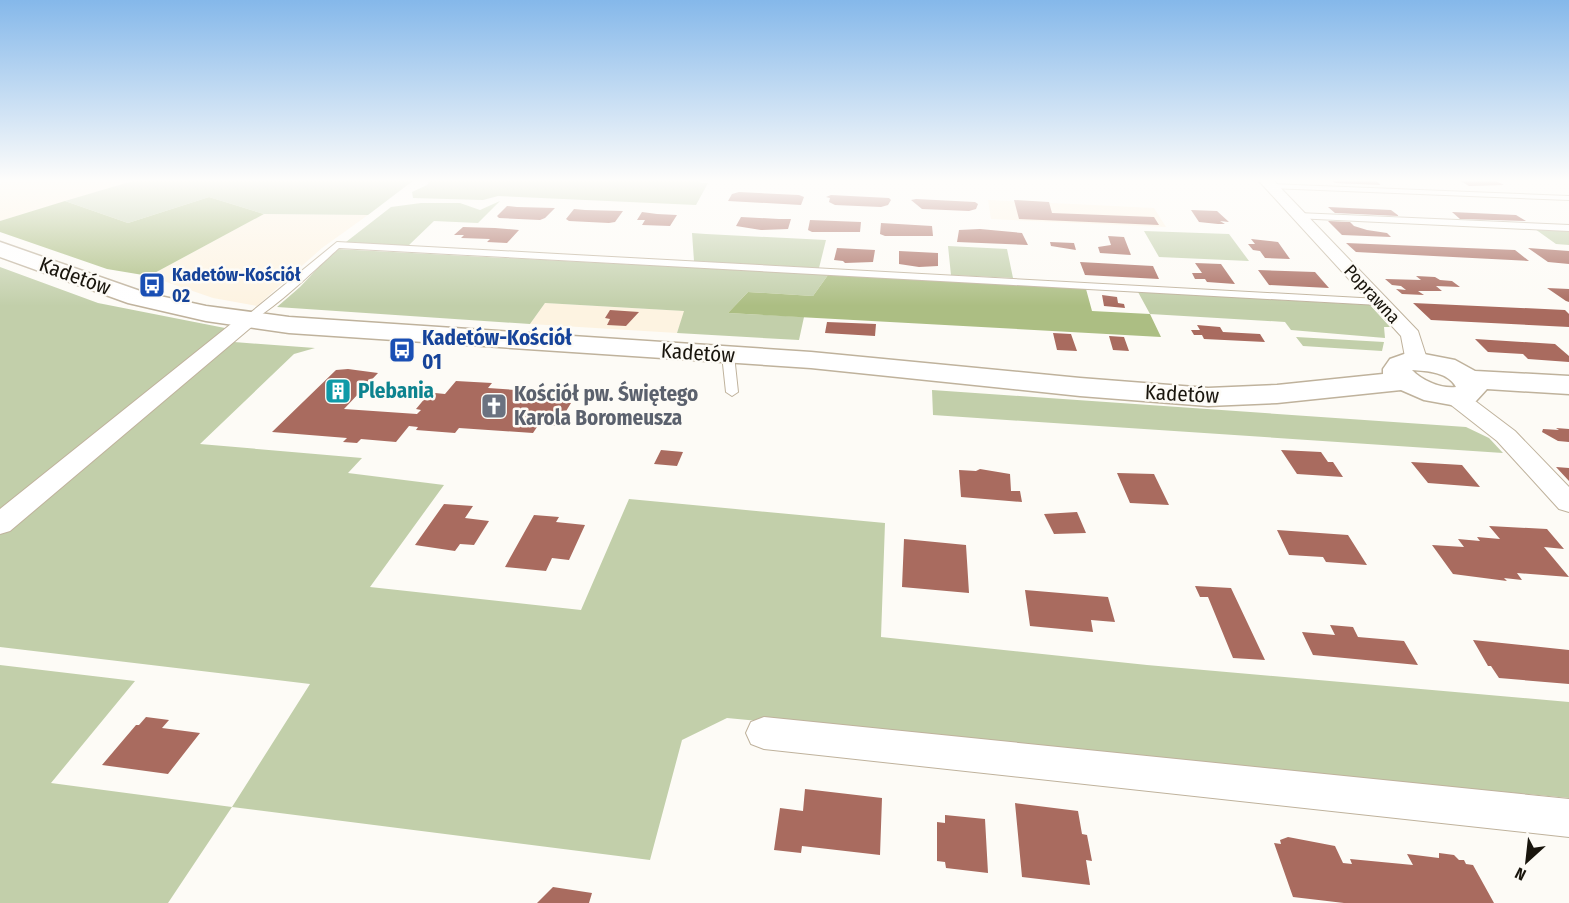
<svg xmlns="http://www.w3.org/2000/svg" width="1569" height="903" viewBox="0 0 1569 903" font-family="'Fira Sans Condensed',sans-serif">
	<rect width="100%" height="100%" fill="#fdfbf6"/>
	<!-- built -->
	<path fill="#fdf3e1" d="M 13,180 L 136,180 L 0,221 L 0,183 Z
		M 988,200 L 1154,208 L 1166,227 L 991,219 Z
		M 264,214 L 368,215 L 322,248 L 257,306 L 213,298 L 149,276 Z
		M 545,303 L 685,311 L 677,333 L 530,324 Z"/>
	<!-- green -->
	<path fill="#c2cfaa" d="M 136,180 L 414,180 L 368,215 L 264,214 L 209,197 L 128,223 L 65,201 Z
		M 431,180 L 701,180 L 700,183 L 708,183 L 696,205 L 498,196 L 483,200 L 413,198 L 412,192 L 427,185 Z
		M 500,201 L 478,223 L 434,221 L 408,246 L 346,242 L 391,207 L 421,203 L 460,203 L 480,210 Z
		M 1535,229 L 1569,231 L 1569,245 L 1556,244 Z
		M 1144,231 L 1229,234 L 1249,261 L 1159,257 Z
		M 692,233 L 706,234 L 826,240 L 819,268 L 694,261 Z
		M 948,246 L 1007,249 L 1013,278 L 951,275 Z
		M 336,249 L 828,275 L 813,296 L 748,292 L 728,313 L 804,317 L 799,340 L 677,333 L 684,311 L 545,303 L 530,324 L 277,307 L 300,287 Z
		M 0,267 L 98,303 L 230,329 L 0,516 Z
		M 1138,292 L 1370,305 L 1390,327 L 1384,327 L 1385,338 L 1291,330 L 1285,322 L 1150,314 Z
		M 1296,337 L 1384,342 L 1382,351 L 1303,346 Z
		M 234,342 L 315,348 L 294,354 L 200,444 L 362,458 L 348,473 L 444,485 L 370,587 L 581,610 L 629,499 L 885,523 L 881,637 L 1147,665 L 1569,702 L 1569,798 L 727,718 L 682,740 L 650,860 L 232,807 L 168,903 L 0,903 L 0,665 L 135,681 L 51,783 L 232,807 L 310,684 L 0,647 L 0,535 Z
		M 932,390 L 1466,427 L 1489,438 L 1503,453 L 933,415 Z"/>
	<!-- forest -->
	<path fill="#acbe83" d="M 209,197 L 264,214 L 149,276 L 107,269 L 0,232 L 0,221 L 65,201 L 128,223 Z
		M 828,275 L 1086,289 L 1092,311 L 1150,314 L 1161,337 L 728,313 L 748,292 L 813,296 Z"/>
	<!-- building -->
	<path fill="#a96b5f" d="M 1331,180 L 1375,180 L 1381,185 L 1335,183 Z
		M 1459,180 L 1494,180 L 1504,185 L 1469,186 Z
		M 739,192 L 799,195 L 804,197 L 801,205 L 728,201 L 732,194 Z
		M 831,195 L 889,198 L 891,200 L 888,205 L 881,207 L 835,205 L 829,202 L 830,198 L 826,197 Z
		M 916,199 L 975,202 L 978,204 L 976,209 L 969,211 L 922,209 L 911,200 Z
		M 1014,200 L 1049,202 L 1052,213 L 1154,217 L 1159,225 L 1019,219 Z
		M 507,206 L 517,207 L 555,208 L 545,218 L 540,220 L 499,218 L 497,216 Z
		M 1328,207 L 1391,210 L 1399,216 L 1335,213 Z
		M 574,209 L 585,210 L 623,211 L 615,222 L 609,223 L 569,221 L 566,219 Z
		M 1191,210 L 1217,211 L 1229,222 L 1220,221 L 1225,224 L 1218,224 L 1199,222 Z
		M 642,212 L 657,214 L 677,215 L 670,226 L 642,225 L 645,220 L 637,220 Z
		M 1452,212 L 1516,215 L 1526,221 L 1460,219 Z
		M 741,217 L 779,219 L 791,219 L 788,229 L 761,230 L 736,226 Z
		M 810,220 L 861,222 L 860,232 L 812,232 L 808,230 Z
		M 1328,221 L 1350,222 L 1354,226 L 1367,230 L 1387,233 L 1391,237 L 1342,235 Z
		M 881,223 L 932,226 L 933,236 L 885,236 L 880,234 Z
		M 463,227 L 495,228 L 519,230 L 507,243 L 487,242 L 490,239 L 461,238 L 464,235 L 454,235 Z
		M 980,229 L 1022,233 L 1028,245 L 957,242 L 959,230 Z
		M 1108,236 L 1124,237 L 1131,255 L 1100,253 L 1098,247 L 1111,245 Z
		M 1251,239 L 1278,242 L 1290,259 L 1265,258 L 1260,251 L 1253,250 L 1248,244 L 1255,244 Z
		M 1050,242 L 1074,243 L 1076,250 L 1051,246 Z
		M 1346,243 L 1515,250 L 1529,261 L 1356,252 Z
		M 837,248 L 875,250 L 873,262 L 845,263 L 843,261 L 834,260 Z
		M 1528,248 L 1569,251 L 1569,264 L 1548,262 Z
		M 899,251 L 938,253 L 938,266 L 919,267 L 899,264 Z
		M 1080,262 L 1153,266 L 1159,279 L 1085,275 Z
		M 1195,263 L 1221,264 L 1235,284 L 1207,282 L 1205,279 L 1195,279 L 1192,273 L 1202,273 Z
		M 1258,270 L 1315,272 L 1329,288 L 1269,285 Z
		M 1416,276 L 1435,277 L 1440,280 L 1452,281 L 1460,287 L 1436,286 L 1442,291 L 1418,291 L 1424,295 L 1402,294 L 1396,289 L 1406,290 L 1401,286 L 1392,285 L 1385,279 L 1421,280 Z
		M 1547,288 L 1569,289 L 1569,302 L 1566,301 Z
		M 1102,295 L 1117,297 L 1118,303 L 1124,304 L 1125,308 L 1104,306 Z
		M 1413,303 L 1565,310 L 1569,314 L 1569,327 L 1431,320 Z
		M 610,310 L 639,312 L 626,326 L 607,325 L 610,319 L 605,318 Z
		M 827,322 L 876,324 L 875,336 L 825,333 Z
		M 1197,325 L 1220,327 L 1223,332 L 1260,334 L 1265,342 L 1204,339 L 1202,335 L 1194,335 L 1191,330 L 1200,330 Z
		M 1053,333 L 1071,334 L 1077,351 L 1057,350 Z
		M 1109,336 L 1124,337 L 1129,351 L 1113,350 Z
		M 1475,339 L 1555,344 L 1569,356 L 1569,362 L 1528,359 L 1523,354 L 1488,352 Z
		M 348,369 L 378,373 L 344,409 L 417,414 L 421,410 L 416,409 L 426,397 L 431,398 L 435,393 L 445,394 L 456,381 L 492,383 L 488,388 L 558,393 L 553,401 L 571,403 L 557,426 L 539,424 L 533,433 L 459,428 L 455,433 L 416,430 L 418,427 L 409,426 L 396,442 L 361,439 L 357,443 L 343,442 L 347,438 L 272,432 L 336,370 Z
		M 1556,428 L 1569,429 L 1569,442 L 1558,441 L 1542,432 L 1543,429 L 1559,430 Z
		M 661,450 L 683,452 L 677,466 L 654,464 Z
		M 1281,450 L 1321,452 L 1328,462 L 1333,462 L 1343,477 L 1297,474 Z
		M 1411,462 L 1462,465 L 1480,487 L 1428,483 Z
		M 1556,467 L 1569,468 L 1569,481 Z
		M 980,469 L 1010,474 L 1011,491 L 1020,491 L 1022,502 L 961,497 L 959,470 L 976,471 Z
		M 1117,473 L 1154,474 L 1169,505 L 1130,503 Z
		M 444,504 L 473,506 L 465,518 L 489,521 L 474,545 L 460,544 L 455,551 L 415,545 Z
		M 1077,512 L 1086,533 L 1054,534 L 1044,514 Z
		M 534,515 L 559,517 L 556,522 L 585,525 L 569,560 L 552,558 L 546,571 L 505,567 Z
		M 1489,526 L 1547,529 L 1564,549 L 1544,547 L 1569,577 L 1517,573 L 1522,580 L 1504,578 L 1507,581 L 1453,574 L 1432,545 L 1464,547 L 1458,539 L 1480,541 L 1477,537 L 1500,539 Z
		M 1277,530 L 1348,535 L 1367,565 L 1326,562 L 1323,557 L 1289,555 Z
		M 904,539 L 966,545 L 969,593 L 902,587 Z
		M 1195,586 L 1231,588 L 1265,660 L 1233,658 L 1208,597 L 1200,597 Z
		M 1025,590 L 1108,597 L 1115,622 L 1091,620 L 1093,632 L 1030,626 Z
		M 1330,625 L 1353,627 L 1358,637 L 1404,641 L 1418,665 L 1313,655 L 1302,632 L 1335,635 Z
		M 1473,640 L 1569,650 L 1569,684 L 1499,678 L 1491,666 L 1488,666 Z
		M 146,717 L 169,720 L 162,728 L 200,733 L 168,774 L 102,765 L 136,725 L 139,725 Z
		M 805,789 L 882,798 L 880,855 L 802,846 L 801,853 L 774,850 L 780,808 L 803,811 Z
		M 1015,803 L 1078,811 L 1082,834 L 1087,835 L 1092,861 L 1086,860 L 1090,885 L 1022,877 Z
		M 945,815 L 985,819 L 988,873 L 946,868 L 945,862 L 937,861 L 937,822 L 945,823 Z
		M 1288,837 L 1335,846 L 1343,863 L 1352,864 L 1350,859 L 1413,865 L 1407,854 L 1439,858 L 1439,853 L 1454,855 L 1459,860 L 1464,860 L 1466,864 L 1473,865 L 1494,903 L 1344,903 L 1293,897 L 1274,843 L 1281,844 L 1280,840 Z
		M 553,887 L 592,893 L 589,903 L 537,903 Z"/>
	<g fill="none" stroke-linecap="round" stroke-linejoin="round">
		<defs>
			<path id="lane" d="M 1270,184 L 1569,196 L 1569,200 L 1267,188 L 1266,186 Z
				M 1298,213 L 1569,225 L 1569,231 L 1295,218 L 1295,214 Z
				M 337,242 L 1379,299 L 1384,302 L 1379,305 L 339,248 C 324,261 259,325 244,322 L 244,318 Z
				M 728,352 L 734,355 L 738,392 L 732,396 L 726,392 L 722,355 Z"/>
			<path id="street" d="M 1258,180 L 1273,180 L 1418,331 L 1428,362 L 1425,367 L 1417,369 L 1409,367 L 1406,362 L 1401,336 Z
				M 248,314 L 255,316 L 258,320 L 255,324 L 10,531 L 0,534 L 0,509 L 241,316 Z
				M 1454,389 L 1462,391 L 1515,431 L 1569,487 L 1569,512 L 1559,509 L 1497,441 L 1446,401 L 1442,396 L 1446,391 Z
				M 764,717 L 1569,799 L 1569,837 L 764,749 L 751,744 L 746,733 L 751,722 Z"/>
			<path id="secondary" d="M 0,242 L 146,293 L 206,306 L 289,317 L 811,352 L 1080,378 L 1208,388 L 1277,385 L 1383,374 L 1383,369 L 1390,359 L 1407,353 L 1424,354 L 1455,360 L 1475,371 L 1569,376 L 1569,394 L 1487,389 L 1476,401 L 1457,406 L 1424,400 L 1401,390 L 1277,403 L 1208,406 L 1080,396 L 811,368 L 289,333 L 206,321 L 128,303 L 0,257 ZM 1412,370 C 1427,371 1448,372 1456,387 C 1442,389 1422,381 1412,370 Z"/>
		</defs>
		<!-- lane casing -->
		<use href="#lane" stroke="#bfb29c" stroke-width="2"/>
		<!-- street casing -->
		<use href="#street" stroke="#bfb29c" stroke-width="2"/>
		<!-- secondary casing -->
		<use href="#secondary" stroke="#bfb29c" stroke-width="3"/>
		<!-- lane -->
		<use href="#lane" fill="#fff" fill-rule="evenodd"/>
		<!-- street -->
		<use href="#street" fill="#fff" fill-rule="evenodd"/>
		<!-- secondary -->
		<use href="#secondary" fill="#fff" fill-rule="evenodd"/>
	</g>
	<!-- sky -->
	<linearGradient id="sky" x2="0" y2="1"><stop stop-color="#85b8ea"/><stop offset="0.59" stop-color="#fefdfb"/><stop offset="1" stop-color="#fefdfb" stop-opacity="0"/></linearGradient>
	<rect width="1569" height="306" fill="url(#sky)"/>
	<!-- icons -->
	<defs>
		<symbol id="bus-square" viewBox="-11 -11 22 22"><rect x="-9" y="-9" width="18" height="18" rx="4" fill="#1a4fb4" stroke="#fdfbf6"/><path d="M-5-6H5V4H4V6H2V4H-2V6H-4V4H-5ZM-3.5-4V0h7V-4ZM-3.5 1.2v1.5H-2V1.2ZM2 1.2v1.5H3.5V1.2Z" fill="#fff"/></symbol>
		<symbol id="building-square" viewBox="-11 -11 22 22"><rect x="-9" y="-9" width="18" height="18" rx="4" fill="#0f9aa8" stroke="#fdfbf6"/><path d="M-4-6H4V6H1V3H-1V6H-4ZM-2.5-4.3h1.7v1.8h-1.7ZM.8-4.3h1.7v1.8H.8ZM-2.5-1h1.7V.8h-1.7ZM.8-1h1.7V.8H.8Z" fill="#fff"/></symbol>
		<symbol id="church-square" viewBox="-11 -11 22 22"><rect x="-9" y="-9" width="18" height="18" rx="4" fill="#6b7280" stroke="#fdfbf6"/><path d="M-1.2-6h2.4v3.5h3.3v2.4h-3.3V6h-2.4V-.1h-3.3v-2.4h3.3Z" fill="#fff"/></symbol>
	</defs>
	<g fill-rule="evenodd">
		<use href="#bus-square" x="137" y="270" width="30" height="30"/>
		<use href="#bus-square" x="387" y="335" width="30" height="30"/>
		<use href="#building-square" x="323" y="376" width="30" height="30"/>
		<use href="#church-square" x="479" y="391" width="30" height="30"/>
	</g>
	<g text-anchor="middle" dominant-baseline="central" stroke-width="5" stroke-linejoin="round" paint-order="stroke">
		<!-- far-transit labels -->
		<g font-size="18" font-weight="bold" fill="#164399" stroke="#fdfbf6" text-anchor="start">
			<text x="172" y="275">Kadetów-Kościół<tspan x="172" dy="21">02</tspan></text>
		</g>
		<!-- far-street labels -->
		<g font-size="18" fill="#19150d" stroke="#fdfbf6">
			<text transform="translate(1372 294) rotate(47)">Poprawna</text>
		</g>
		<!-- street labels -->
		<g font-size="21" fill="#19150d" stroke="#fdfbf6">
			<text transform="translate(75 276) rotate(20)">Kadetów</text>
			<text transform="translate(698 353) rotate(4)">Kadetów</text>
			<text transform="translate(1182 394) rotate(3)">Kadetów</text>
		</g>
		<!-- transit labels -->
		<g font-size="21" font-weight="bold" fill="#164399" stroke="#fdfbf6" text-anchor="start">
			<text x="422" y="338">Kadetów-Kościół<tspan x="422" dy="24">01</tspan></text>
		</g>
		<!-- culture labels -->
		<g font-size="21" font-weight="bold" fill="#0d838f" stroke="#fdfbf6" text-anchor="start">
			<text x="358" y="391">Plebania</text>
		</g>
		<!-- worship labels -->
		<g font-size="21" font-weight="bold" fill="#5b616d" stroke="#fdfbf6" text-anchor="start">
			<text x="514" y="394">Kościół pw. Świętego<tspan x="514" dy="24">Karola Boromeusza</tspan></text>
		</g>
	</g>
	<!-- north arrow -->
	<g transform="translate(1527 861) rotate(207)" stroke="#fdfbf6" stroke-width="4.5" paint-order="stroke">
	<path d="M0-4.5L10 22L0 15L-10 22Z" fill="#19150d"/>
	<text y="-9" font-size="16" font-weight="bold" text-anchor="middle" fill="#19150d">N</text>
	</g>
</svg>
